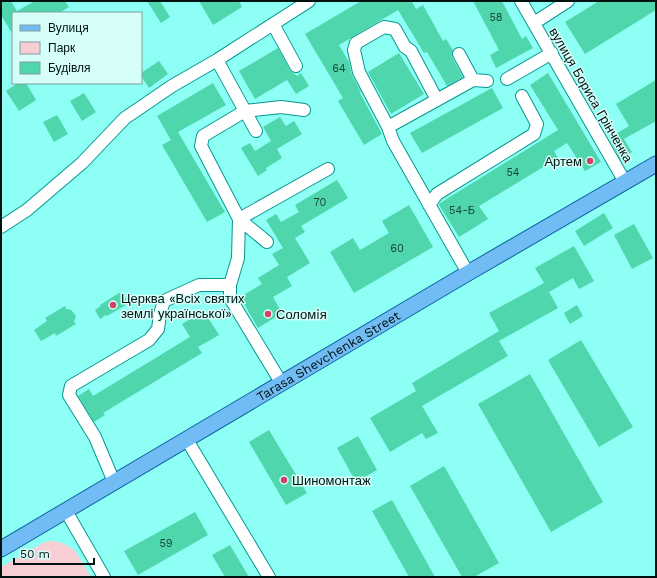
<svg xmlns="http://www.w3.org/2000/svg" width="657" height="578" viewBox="0 0 657 578" font-family="'Work Sans',sans-serif">
	<rect width="100%" height="100%" fill="#8dfff5"/>
	<!-- green -->
	<path fill="#f7ced4" d="M 50,541 C 61,541 68,545 76,552 L 91,577 L 1,577 L 1,567 L 43,543 Z"/>
	<!-- building -->
	<path fill="#4fd6ac" d="M 1,1 L 11,1 L 17,11 L 35,1 L 65,1 L 69,7 L 59,13 L 13,13 L 13,35 L 1,15 Z
		M 147,1 L 160,1 L 170,17 L 161,23 Z
		M 199,1 L 239,1 L 242,7 L 213,25 Z
		M 361,1 L 413,1 L 412,2 L 416,9 L 423,5 L 443,41 L 446,39 L 453,50 L 452,57 L 463,77 L 447,86 L 427,52 L 424,53 L 398,10 L 339,45 L 349,62 L 352,75 L 361,92 L 360,93 L 382,134 L 364,145 L 338,101 L 343,98 L 305,34 Z
		M 473,1 L 502,1 L 522,39 L 526,36 L 533,48 L 496,68 L 490,55 L 499,50 Z
		M 599,1 L 656,1 L 656,10 L 585,54 L 565,22 Z
		M 278,48 L 290,70 L 297,76 L 301,73 L 309,86 L 296,94 L 287,80 L 255,99 L 239,71 Z
		M 399,53 L 424,94 L 391,114 L 368,72 Z
		M 159,61 L 168,74 L 149,88 L 141,76 L 141,73 Z
		M 548,73 L 601,162 L 585,171 L 567,143 L 554,151 L 558,158 L 479,206 L 488,219 L 459,237 L 439,205 L 440,203 L 558,130 L 530,85 Z
		M 656,80 L 656,121 L 624,139 L 632,152 L 620,159 L 609,138 L 629,126 L 616,104 Z
		M 18,83 L 26,83 L 36,100 L 19,111 L 6,91 Z
		M 213,83 L 226,105 L 178,132 L 225,212 L 207,222 L 162,145 L 171,140 L 157,116 Z
		M 492,88 L 503,108 L 422,153 L 410,133 Z
		M 84,93 L 96,112 L 82,121 L 70,101 Z
		M 57,115 L 68,134 L 54,142 L 43,122 Z
		M 280,117 L 286,126 L 294,121 L 302,134 L 277,149 L 282,158 L 266,168 L 267,170 L 258,176 L 241,148 L 250,143 L 255,151 L 271,141 L 263,127 Z
		M 337,180 L 348,198 L 301,226 L 305,232 L 295,238 L 310,263 L 287,277 L 292,286 L 273,297 L 282,313 L 258,328 L 240,297 L 262,284 L 258,278 L 279,265 L 272,254 L 283,248 L 266,220 L 276,214 L 281,222 L 299,212 L 295,205 Z
		M 409,205 L 433,247 L 354,293 L 330,252 L 353,238 L 360,250 L 389,233 L 382,221 Z
		M 604,213 L 613,228 L 584,246 L 575,231 Z
		M 634,224 L 653,258 L 632,269 L 614,235 Z
		M 574,246 L 594,281 L 579,289 L 573,278 L 549,292 L 558,308 L 499,341 L 508,356 L 422,406 L 438,433 L 426,439 L 422,433 L 390,452 L 370,418 L 416,391 L 412,383 L 499,331 L 489,313 L 544,283 L 535,268 Z
		M 119,293 L 124,295 L 127,300 L 126,305 L 107,316 L 106,315 L 100,319 L 95,310 L 101,306 L 100,305 Z
		M 577,305 L 583,316 L 570,324 L 564,313 Z
		M 65,306 L 66,309 L 71,310 L 76,316 L 74,322 L 76,324 L 56,336 L 55,333 L 41,341 L 34,330 L 47,321 L 45,318 Z
		M 204,311 L 219,335 L 198,347 L 202,353 L 103,413 L 105,415 L 94,422 L 78,396 L 89,389 L 93,396 L 190,337 L 182,324 Z
		M 581,340 L 633,427 L 599,447 L 548,360 Z
		M 530,374 L 603,502 L 551,532 L 478,404 Z
		M 269,430 L 307,493 L 286,505 L 249,442 Z
		M 358,436 L 377,470 L 356,482 L 337,448 Z
		M 444,466 L 499,563 L 474,577 L 462,577 L 410,486 Z
		M 392,500 L 435,577 L 409,577 L 372,511 Z
		M 195,512 L 208,535 L 138,575 L 124,551 Z
		M 230,545 L 249,577 L 225,577 L 212,555 Z"/>
	<g fill="none" stroke-linecap="round" stroke-linejoin="round">
		<defs>
			<path id="minor" d="M 521,1 L 625,182
				M 534,23 L 568,1
				M 273,24 L 296,66
				M 459,54 L 473,80
				M 217,60 L 245,111 L 203,136 L 201,146 L 239,219 L 238,258 L 230,285 L 230,298 L 282,384
				M 507,79 L 552,53
				M 437,100 L 411,51 L 405,47 L 395,29 L 384,27 L 356,43 L 354,50 L 359,72 L 388,127 L 393,141 L 468,273
				M 388,127 L 473,80 L 487,81
				M 256,131 L 245,111 L 281,107 L 304,110
				M 429,205 L 437,194 L 534,134 L 537,124 L 522,96
				M 1,227 L 27,210 L 82,163 L 125,118 L 172,86 L 217,60 L 309,1
				M 267,242 L 239,219 L 328,169
				M 187,440 L 269,577
				M 114,482 L 95,437 L 69,395 L 71,386 L 149,340 L 158,329 L 160,314 L 164,301 L 199,285 L 230,285
				M 66,511 L 104,577"/>
			<g id="major">
				<path id="s1" d="M 1,549 L 468,273 L 656,164"/>
			</g>
		</defs>
		<!-- minor casing -->
		<use href="#minor" stroke="#069790" stroke-width="14"/>
		<!-- major casing -->
		<use href="#major" stroke="#0c64a0" stroke-width="17"/>
		<!-- minor -->
		<use href="#minor" stroke="#fff" stroke-width="12"/>
		<!-- major -->
		<use href="#major" stroke="#71bcf4" stroke-width="15"/>
	</g>
	<!-- markers -->
	<g fill="#d04167" stroke="#d6fffa" stroke-width="1.5">
		<circle cx="590" cy="161" r="4"/>
		<circle cx="113" cy="305" r="4"/>
		<circle cx="268" cy="314" r="4"/>
		<circle cx="284" cy="480" r="4"/>
	</g>
	<g text-anchor="middle" dominant-baseline="central" stroke-width="3" stroke-linejoin="round" paint-order="stroke">
		<!-- number labels -->
		<g font-size="11" fill="#144337">
			<text x="496" y="17">58</text>
			<text x="339" y="68">64</text>
			<text x="513" y="172">54</text>
			<text x="320" y="202">70</text>
			<text x="462" y="210">54-Б</text>
			<text x="397" y="248">60</text>
			<text x="166" y="543">59</text>
		</g>
		<!-- street labels -->
		<g font-size="13" fill="#001210" stroke="#d6fffa">
			<text transform="translate(591 95) rotate(60)">вулиця Бориса Грінченка</text>
			<text stroke="none"><textPath href="#s1" startOffset="380">Tarasa Shevchenka Street</textPath></text>
		</g>
		<!-- poi labels -->
		<g font-size="13" fill="#001210" stroke="#d6fffa" text-anchor="start">
			<text x="582" y="161" text-anchor="end">Артем</text>
			<text x="121" y="298">Церква «Всіх святих<tspan x="121" dy="15">землі української»</tspan></text>
			<text x="276" y="314">Соломiя</text>
			<text x="292" y="480">Шиномонтаж</text>
		</g>
	</g>
	<!-- border -->
	<rect width="657" height="578" fill="none" stroke="#001210" stroke-width="4"/>
	<!-- legend -->
	<rect x="12" y="12" width="130" height="72" fill="#d6fffa" stroke="#80a09c"/>
	<rect x="20" y="25" width="20" height="6" fill="#71bcf4" stroke="#80a09c"/>
	<text x="48" y="32" font-size="12" fill="#001210">Вулиця</text>
	<rect x="20" y="42" width="20" height="12" fill="#f7ced4" stroke="#80a09c"/>
	<text x="48" y="52" font-size="12" fill="#001210">Парк</text>
	<rect x="20" y="62" width="20" height="12" fill="#4fd6ac" stroke="#80a09c"/>
	<text x="48" y="72" font-size="12" fill="#001210">Будівля</text>
	<!-- scale -->
	<path d="M14 558v6h80v-6" fill="none" stroke="#001210" stroke-width="2"/>
	<text x="20" y="558" font-size="12" fill="#001210" stroke="#d6fffa" stroke-width="3" paint-order="stroke">50 m</text>
</svg>
